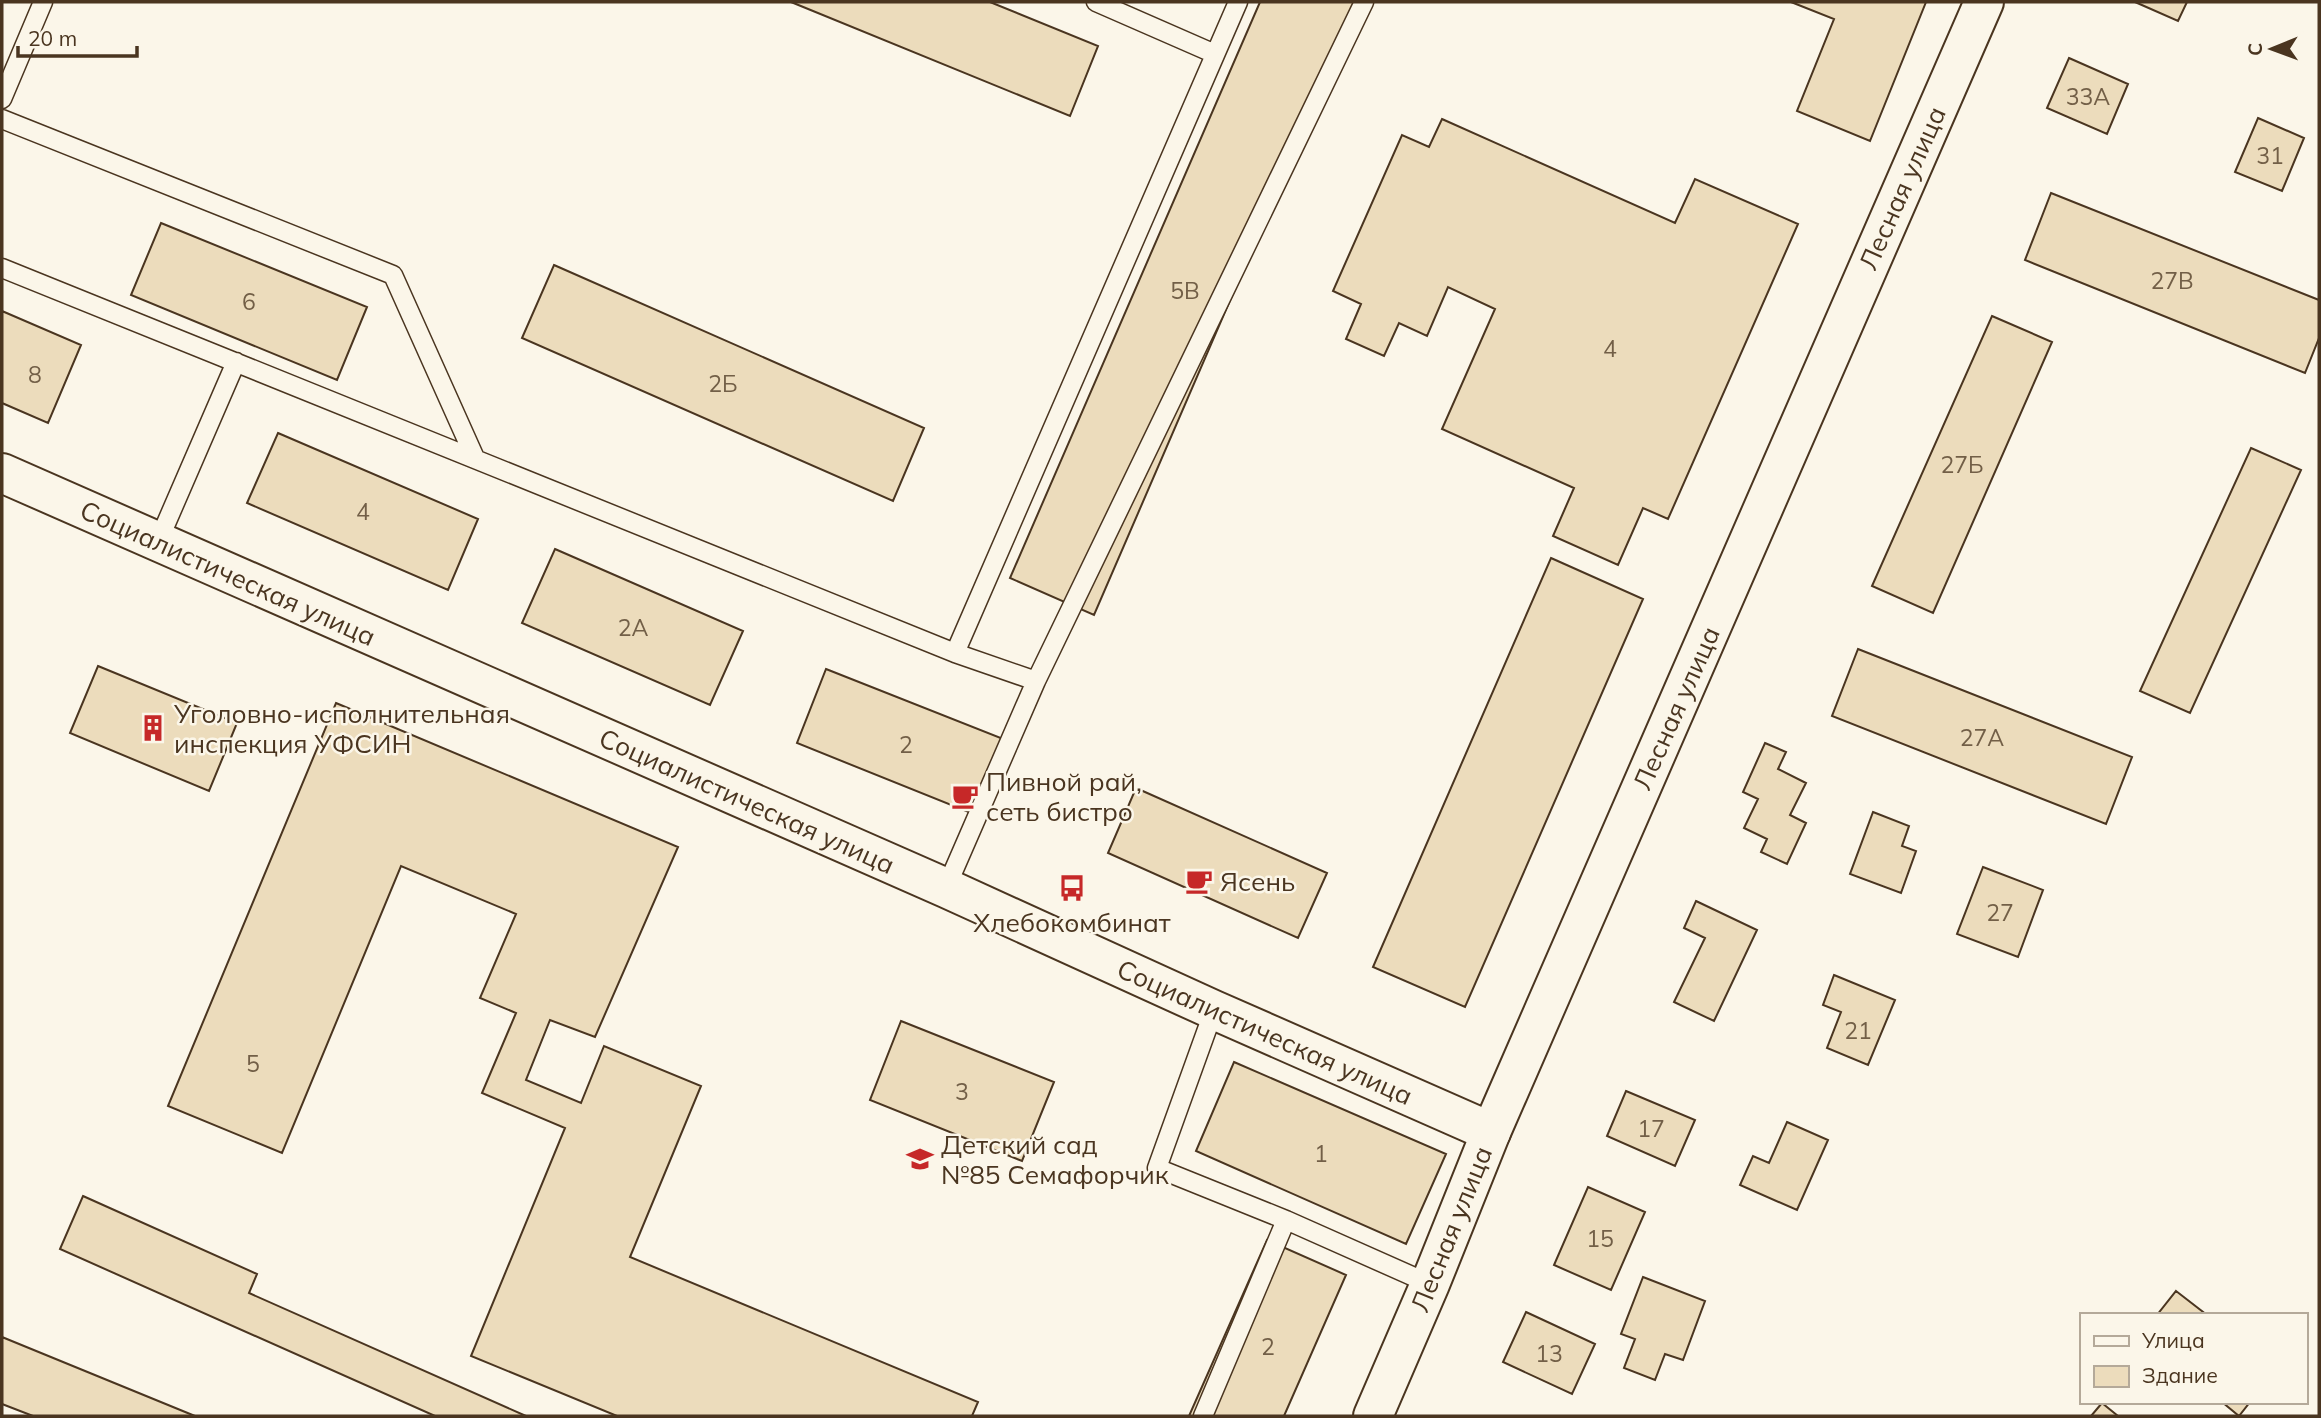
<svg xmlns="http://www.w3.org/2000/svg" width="2321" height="1418" viewBox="0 0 2321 1418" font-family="Mulish,sans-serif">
	<rect width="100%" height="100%" fill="#fbf6e9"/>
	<!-- building -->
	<path fill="#ecdcbc" stroke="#4a3520" stroke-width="2" d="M 791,2 L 990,2 L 1098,46 L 1070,116 Z
		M 1260,2 L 1359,2 L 1094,615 L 1010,578 Z
		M 1791,2 L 1926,2 L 1870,141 L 1797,111 L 1834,19 Z
		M 2135,2 L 2187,2 L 2178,21 Z
		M 2069,58 L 2128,84 L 2107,134 L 2047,108 Z
		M 2258,118 L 2304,138 L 2282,191 L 2235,172 Z
		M 1442,119 L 1675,223 L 1695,179 L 1798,224 L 1668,519 L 1643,508 L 1618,565 L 1553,536 L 1574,488 L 1442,429 L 1495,309 L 1448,287 L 1427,336 L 1399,323 L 1384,356 L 1346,339 L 1361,304 L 1333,291 L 1402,135 L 1429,147 Z
		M 2051,193 L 2319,300 L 2319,338 L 2305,373 L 2025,260 Z
		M 161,223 L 367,307 L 337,380 L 131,295 Z
		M 554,265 L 924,428 L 893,501 L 522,338 Z
		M 2,311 L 81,345 L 48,423 L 2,403 Z
		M 1992,316 L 2052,342 L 1933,613 L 1872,586 Z
		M 278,433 L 478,519 L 448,590 L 247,503 Z
		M 2251,448 L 2301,470 L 2190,713 L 2140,691 Z
		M 555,549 L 743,631 L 710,705 L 522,623 Z
		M 1551,558 L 1643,599 L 1465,1007 L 1373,967 Z
		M 1858,649 L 2132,757 L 2106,824 L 1832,716 Z
		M 98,666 L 237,723 L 209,791 L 70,733 Z
		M 826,669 L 1016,744 L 986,819 L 797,743 Z
		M 336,703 L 678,847 L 595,1037 L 550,1020 L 526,1080 L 581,1103 L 604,1046 L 701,1086 L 630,1257 L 978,1402 L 972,1416 L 617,1416 L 471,1356 L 565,1128 L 482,1093 L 516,1013 L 480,998 L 516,914 L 401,866 L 282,1153 L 168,1106 Z
		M 1765,743 L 1786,752 L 1778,769 L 1806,783 L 1790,815 L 1806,823 L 1787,864 L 1761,852 L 1767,839 L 1744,828 L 1758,799 L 1743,792 Z
		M 1136,788 L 1327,873 L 1298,938 L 1108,853 Z
		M 1873,812 L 1909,826 L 1902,846 L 1916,851 L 1901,893 L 1850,874 Z
		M 1983,867 L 2043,890 L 2018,957 L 1957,934 Z
		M 1696,901 L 1757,930 L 1714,1021 L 1674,1002 L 1705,938 L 1684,928 Z
		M 1834,975 L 1895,1000 L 1868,1065 L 1827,1048 L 1841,1012 L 1823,1005 Z
		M 901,1021 L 1054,1082 L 1022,1161 L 870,1100 Z
		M 1234,1062 L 1446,1154 L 1406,1244 L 1196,1151 Z
		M 1626,1091 L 1695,1120 L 1675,1166 L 1607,1136 Z
		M 1787,1122 L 1828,1140 L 1797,1210 L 1740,1185 L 1753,1156 L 1769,1163 Z
		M 1588,1187 L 1645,1212 L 1611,1290 L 1554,1265 Z
		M 83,1196 L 257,1274 L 249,1293 L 526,1416 L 435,1416 L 60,1249 Z
		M 1267,1240 L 1346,1275 L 1284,1416 L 1189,1416 Z
		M 1643,1277 L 1705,1301 L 1683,1360 L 1665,1354 L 1655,1380 L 1624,1368 L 1635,1339 L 1621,1334 Z
		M 2176,1291 L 2207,1315 L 2157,1315 Z
		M 1526,1312 L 1595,1344 L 1572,1394 L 1503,1362 Z
		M 2,1337 L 195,1416 L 33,1416 L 2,1404 Z
		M 2222,1402 L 2250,1402 L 2239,1416 Z
		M 2102,1403 L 2118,1416 L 2091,1416 Z"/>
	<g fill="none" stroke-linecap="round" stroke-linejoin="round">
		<defs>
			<path id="lane" d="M 1096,2 L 1215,54
				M 2,99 L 43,2
				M 2,119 L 393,275 L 475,458
				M 2,268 L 955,653 L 1036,681
				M 158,542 L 236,362
				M 955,653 L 1238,2
				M 946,888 L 1036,681 L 1364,2
				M 1214,1010 L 1157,1168 L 1286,1220 L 1430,1284
				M 1203,1416 L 1286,1220"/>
			<path id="secondary" d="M 2,473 L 946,888 L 1214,1010 L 1491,1132"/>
			<path id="primary" d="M 1373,1416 L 1430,1284 L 1491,1132 L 1984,2"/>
		</defs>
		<!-- lane casing -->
		<use href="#lane" stroke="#4a3520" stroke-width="21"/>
		<!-- secondary casing -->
		<use href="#secondary" stroke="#4a3520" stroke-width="42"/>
		<!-- primary casing -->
		<use href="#primary" stroke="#4a3520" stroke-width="42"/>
		<!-- lane -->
		<use href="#lane" stroke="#fbf6e9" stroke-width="18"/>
		<!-- secondary -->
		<use href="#secondary" stroke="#fbf6e9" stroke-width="38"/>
		<!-- primary -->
		<use href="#primary" stroke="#fbf6e9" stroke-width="38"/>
	</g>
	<!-- icons -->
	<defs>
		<symbol id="building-bare" viewBox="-9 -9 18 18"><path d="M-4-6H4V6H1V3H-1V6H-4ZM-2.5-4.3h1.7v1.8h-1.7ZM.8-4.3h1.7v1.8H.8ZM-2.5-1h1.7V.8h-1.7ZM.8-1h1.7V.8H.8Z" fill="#c62828" stroke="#fbf6e9" stroke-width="2.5" paint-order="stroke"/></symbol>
		<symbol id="cafe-bare" viewBox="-9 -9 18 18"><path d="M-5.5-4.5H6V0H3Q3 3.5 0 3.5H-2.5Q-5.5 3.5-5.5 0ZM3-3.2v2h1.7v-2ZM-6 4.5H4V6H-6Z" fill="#c62828" stroke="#fbf6e9" stroke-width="2.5" paint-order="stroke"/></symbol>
		<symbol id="bus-bare" viewBox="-9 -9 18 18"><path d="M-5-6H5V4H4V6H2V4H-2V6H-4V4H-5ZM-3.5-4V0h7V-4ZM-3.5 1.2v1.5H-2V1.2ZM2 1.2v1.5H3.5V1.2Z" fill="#c62828" stroke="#fbf6e9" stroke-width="2.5" paint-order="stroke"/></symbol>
		<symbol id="school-bare" viewBox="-9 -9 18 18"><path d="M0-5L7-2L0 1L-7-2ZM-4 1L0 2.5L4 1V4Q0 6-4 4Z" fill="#c62828" stroke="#fbf6e9" stroke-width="2.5" paint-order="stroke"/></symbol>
	</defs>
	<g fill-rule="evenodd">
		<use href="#building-bare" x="134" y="709" width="38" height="38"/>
		<use href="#cafe-bare" x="946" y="777" width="38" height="38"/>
		<use href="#cafe-bare" x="1180" y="862" width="38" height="38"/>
		<use href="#bus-bare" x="1053" y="869" width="38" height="38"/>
		<use href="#school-bare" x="901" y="1140" width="38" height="38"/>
	</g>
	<g text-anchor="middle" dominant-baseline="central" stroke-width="5" stroke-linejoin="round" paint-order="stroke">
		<!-- number labels -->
		<g font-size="23" fill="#725f47">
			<text x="2088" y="96">33А</text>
			<text x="2270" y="155">31</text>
			<text x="2172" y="280">27В</text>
			<text x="1185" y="290">5В</text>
			<text x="249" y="301">6</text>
			<text x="1610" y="348">4</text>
			<text x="35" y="374">8</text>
			<text x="723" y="383">2Б</text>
			<text x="1962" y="464">27Б</text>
			<text x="363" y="511">4</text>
			<text x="633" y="627">2А</text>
			<text x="1982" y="737">27А</text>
			<text x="906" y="744">2</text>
			<text x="2000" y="912">27</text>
			<text x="1858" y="1030">21</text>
			<text x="253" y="1063">5</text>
			<text x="962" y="1091">3</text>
			<text x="1651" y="1128">17</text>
			<text x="1321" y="1153">1</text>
			<text x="1600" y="1238">15</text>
			<text x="1268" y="1346">2</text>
			<text x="1549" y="1353">13</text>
		</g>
		<!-- street labels -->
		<g font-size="26" fill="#4a3520" stroke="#fbf6e9">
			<text transform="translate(1902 188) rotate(-66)">Лесная улица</text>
			<text transform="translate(228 573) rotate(24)">Социалистическая улица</text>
			<text transform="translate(1676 708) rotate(-66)">Лесная улица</text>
			<text transform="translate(747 801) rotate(24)">Социалистическая улица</text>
			<text transform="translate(1265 1032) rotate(24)">Социалистическая улица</text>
			<text transform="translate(1451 1229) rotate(-68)">Лесная улица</text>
		</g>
		<!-- poi labels -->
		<g font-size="26" fill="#4a3520" stroke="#fbf6e9" text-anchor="start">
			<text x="174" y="713">Уголовно-исполнительная<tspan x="174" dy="30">инспекция УФСИН</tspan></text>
			<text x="986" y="781">Пивной рай,<tspan x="986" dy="30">сеть бистро</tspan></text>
			<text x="1220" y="881">Ясень</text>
			<text x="1072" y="922" text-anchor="middle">Хлебокомбинат</text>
			<text x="941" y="1144">Детский сад<tspan x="941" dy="30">№85 Семафорчик</tspan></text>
		</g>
	</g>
	<!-- border -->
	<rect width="2321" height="1418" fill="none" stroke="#4a3520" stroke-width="7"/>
	<!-- legend -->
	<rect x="2080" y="1313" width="228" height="91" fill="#fbf6e9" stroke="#b4a999" stroke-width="2"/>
	<rect x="2094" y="1336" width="35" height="10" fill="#fbf6e9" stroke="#b4a999" stroke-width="2"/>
	<text x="2142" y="1348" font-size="21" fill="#4a3520">Улица</text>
	<rect x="2094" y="1366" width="35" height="21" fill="#ecdcbc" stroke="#b4a999" stroke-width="2"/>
	<text x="2142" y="1383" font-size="21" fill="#4a3520">Здание</text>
	<!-- north arrow -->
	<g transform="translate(2272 49) rotate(269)" stroke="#fbf6e9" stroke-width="5" paint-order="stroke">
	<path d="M0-5L12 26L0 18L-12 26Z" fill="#4a3520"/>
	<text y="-10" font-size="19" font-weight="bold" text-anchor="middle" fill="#4a3520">С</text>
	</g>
	<!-- scale -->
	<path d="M18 46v10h119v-10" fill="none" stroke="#4a3520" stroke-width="3.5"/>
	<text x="28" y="46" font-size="21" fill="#4a3520" stroke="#fbf6e9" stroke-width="5" paint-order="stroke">20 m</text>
</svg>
